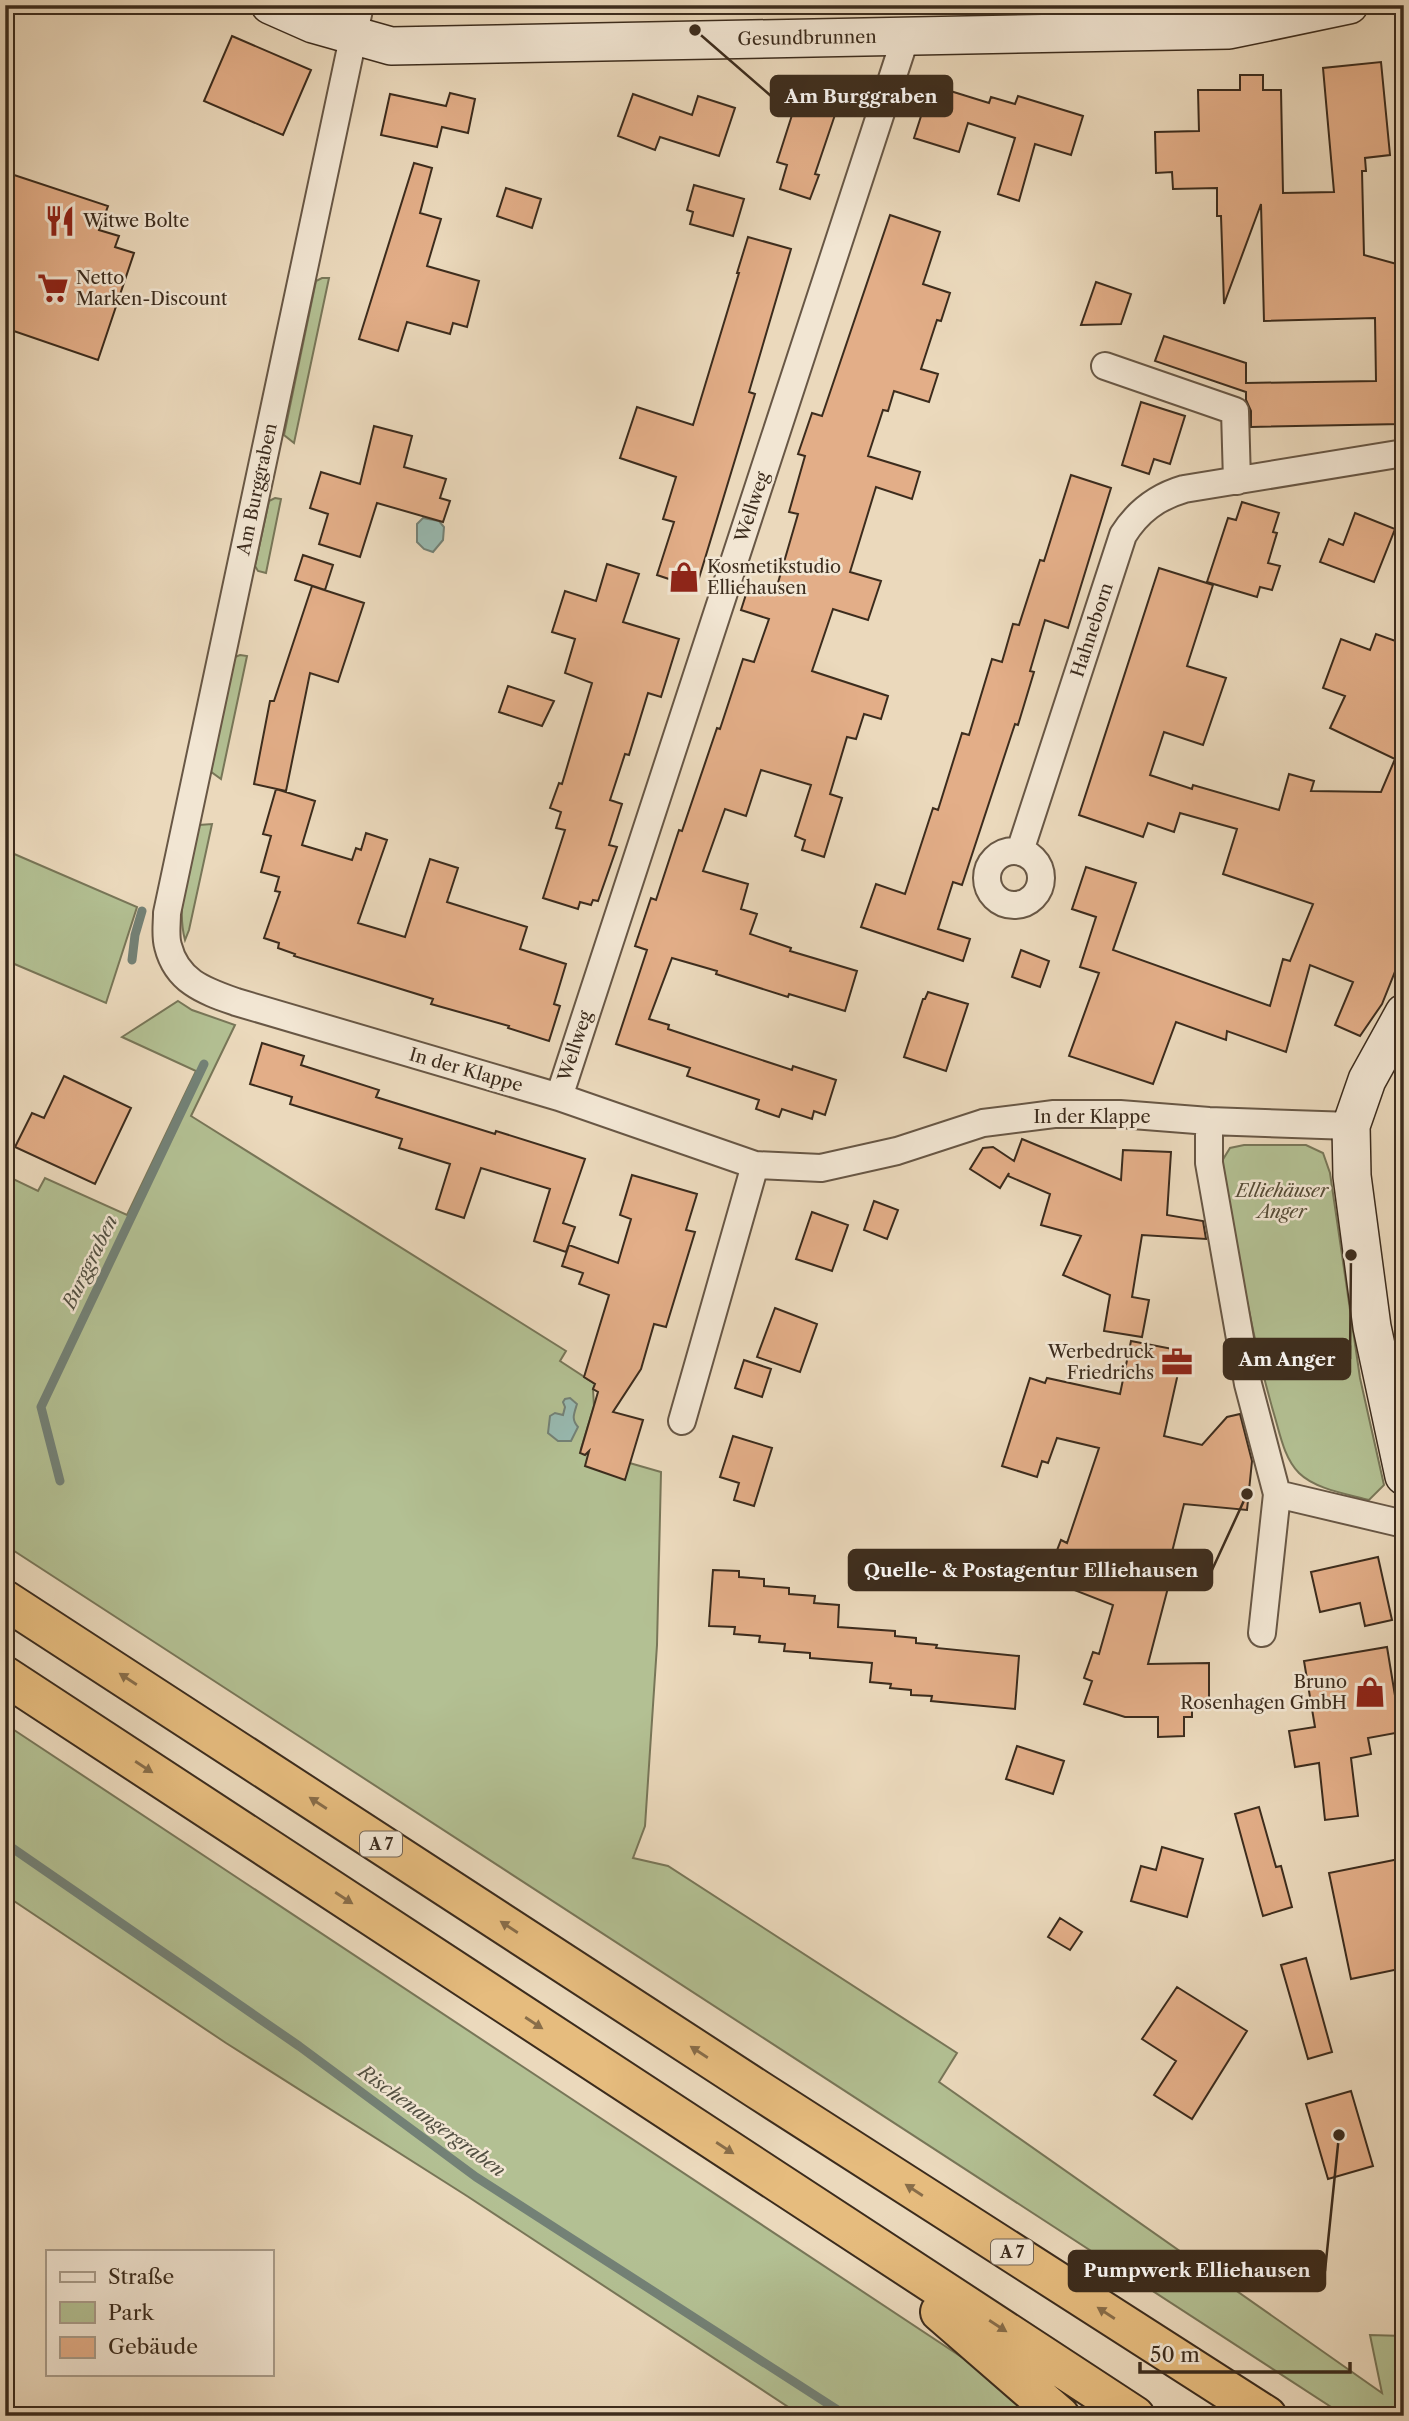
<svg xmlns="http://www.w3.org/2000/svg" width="1409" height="2421" viewBox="0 0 1409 2421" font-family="'Libre Caslon Text',serif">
	<rect width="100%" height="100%" fill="#ebd9bc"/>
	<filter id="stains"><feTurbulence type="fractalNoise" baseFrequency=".00286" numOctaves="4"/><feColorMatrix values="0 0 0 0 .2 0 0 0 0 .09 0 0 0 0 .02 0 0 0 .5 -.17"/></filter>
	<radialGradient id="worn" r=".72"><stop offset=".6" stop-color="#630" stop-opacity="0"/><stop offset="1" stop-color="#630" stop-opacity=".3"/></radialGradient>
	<!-- green -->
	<path fill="#b3c093" stroke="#787658" stroke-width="2" d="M 322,278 L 329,278 L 294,443 L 284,435 L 316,281 Z
		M 275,498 L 281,499 L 266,573 L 258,571 L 255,566 L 269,501 Z
		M 240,655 L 247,656 L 221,779 L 210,771 L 235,657 Z
		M 212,824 L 189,930 L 185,940 C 175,902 191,863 199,825 Z
		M 5,850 L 137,907 L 106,1003 L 5,960 Z
		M 178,1001 L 192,1010 L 235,1025 L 191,1116 L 566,1351 L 560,1361 L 595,1384 L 593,1389 L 594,1406 L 581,1449 L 661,1472 L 657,1645 L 645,1826 L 633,1858 L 668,1866 L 957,2053 L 939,2082 L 1382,2393 L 1370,2335 L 1404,2336 L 1404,2416 L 1345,2416 L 5,1545 L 5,1175 L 38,1191 L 45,1178 L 127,1215 L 196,1071 L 122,1037 Z
		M 1244,1145 L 1306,1145 L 1323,1153 L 1330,1173 L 1360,1378 L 1384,1485 L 1369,1500 C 1347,1494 1315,1489 1299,1473 C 1284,1458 1280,1434 1274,1414 C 1250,1332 1237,1246 1222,1161 L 1230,1148 Z
		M 5,1724 L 1022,2397 L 1044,2416 L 802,2416 L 467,2196 L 226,2043 L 5,1895 Z"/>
	<!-- water -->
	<path fill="#98bab1" stroke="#738176" stroke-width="2" d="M 423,518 L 439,521 L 444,527 L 443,540 L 433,552 L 424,549 L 417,542 L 417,524 Z
		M 570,1398 L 577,1404 C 574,1414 571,1419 578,1427 L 571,1441 L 558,1441 L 548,1433 L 550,1416 L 555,1413 L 563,1415 L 565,1407 L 563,1402 L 565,1399 Z"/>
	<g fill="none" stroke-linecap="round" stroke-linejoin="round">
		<!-- stream -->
		<path stroke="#738176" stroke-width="9" d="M 132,960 L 135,935 L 142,911
			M 60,1481 L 41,1407 L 204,1064
			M 5,1843 L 299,2046 L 476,2177 L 847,2416"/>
	</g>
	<!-- building -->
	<path fill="#e3ae88" stroke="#3c2c1d" stroke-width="2" d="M 232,36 L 311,70 L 283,135 L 204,101 Z
		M 1381,62 L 1390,155 L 1365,158 L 1366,171 L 1362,171 L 1364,255 L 1404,266 L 1404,283 L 1399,299 L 1401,424 L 1251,427 L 1251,411 L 1246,400 L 1246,392 L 1155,361 L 1164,336 L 1246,363 L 1246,383 L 1376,381 L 1375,318 L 1264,321 L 1261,204 L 1224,304 L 1221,216 L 1217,216 L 1217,188 L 1173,189 L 1172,172 L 1156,173 L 1155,132 L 1199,131 L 1198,90 L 1240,90 L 1240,75 L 1263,75 L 1263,90 L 1281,90 L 1283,193 L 1334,192 L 1323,68 Z
		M 931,85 L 989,103 L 991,97 L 1015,104 L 1018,96 L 1083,116 L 1071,155 L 1035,144 L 1019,201 L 998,194 L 1015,138 L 968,123 L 959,152 L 914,138 Z
		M 800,90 L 839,103 L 815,174 L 819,175 L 810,199 L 780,189 L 787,165 L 777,162 Z
		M 450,93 L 475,99 L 468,133 L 442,127 L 437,147 L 381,135 L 390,94 L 446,106 Z
		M 633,94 L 692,115 L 698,96 L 735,108 L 719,156 L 660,137 L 655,150 L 618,136 Z
		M 414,163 L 432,168 L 420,213 L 441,219 L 427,266 L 479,281 L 467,327 L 453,323 L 450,334 L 407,322 L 398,351 L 359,339 Z
		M 5,172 L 108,206 L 99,230 L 119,236 L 115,247 L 134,253 L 98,360 L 5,328 Z
		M 694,185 L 744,199 L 733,236 L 690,224 L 693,212 L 687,210 Z
		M 506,188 L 541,199 L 532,228 L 497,216 Z
		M 890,215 L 940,232 L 923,284 L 950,293 L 941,321 L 937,320 L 921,369 L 938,374 L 929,402 L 894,391 L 888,411 L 883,410 L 868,456 L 920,472 L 912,499 L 876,487 L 850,572 L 881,581 L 868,620 L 833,609 L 812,671 L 888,696 L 881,719 L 864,714 L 856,739 L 847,737 L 830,794 L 842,798 L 824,857 L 802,850 L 805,840 L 795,836 L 811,785 L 761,770 L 746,816 L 725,809 L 703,871 L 748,884 L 741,909 L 757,914 L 750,934 L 791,948 L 790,951 L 857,971 L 845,1011 L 789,994 L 788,997 L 716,974 L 717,971 L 672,958 L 649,1019 L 669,1025 L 668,1029 L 792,1070 L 793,1066 L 836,1080 L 825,1115 L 814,1111 L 812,1119 L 782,1109 L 779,1117 L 756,1109 L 759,1100 L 687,1076 L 690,1068 L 616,1044 L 647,950 L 635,946 L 651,898 L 656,900 L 679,830 L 682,831 L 717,728 L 720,729 L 743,659 L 754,662 L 769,619 L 741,610 L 749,585 L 775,593 L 798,514 L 789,512 L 805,456 L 798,454 L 812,413 L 822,416 Z
		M 748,237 L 791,249 L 749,392 L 755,394 L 696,588 L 657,575 L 674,522 L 663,519 L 676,477 L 620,458 L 637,407 L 693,425 L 739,273 L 737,273 Z
		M 1096,282 L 1131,294 L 1121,324 L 1081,325 Z
		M 1141,402 L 1185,416 L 1170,464 L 1154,459 L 1149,474 L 1122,465 Z
		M 374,426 L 412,436 L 404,467 L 446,479 L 440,498 L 450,501 L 443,522 L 377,503 L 360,557 L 319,544 L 328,514 L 310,508 L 321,472 L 360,484 Z
		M 1071,475 L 1111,488 L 1068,628 L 1045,620 L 1030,671 L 1034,672 L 1018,725 L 1015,724 L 1011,736 L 962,885 L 953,882 L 938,929 L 970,939 L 963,961 L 861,927 L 876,884 L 905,894 L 933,808 L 938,810 L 962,733 L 969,735 L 992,659 L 1002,662 L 1013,624 L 1019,625 L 1040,560 L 1044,561 Z
		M 1242,502 L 1279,513 L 1273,532 L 1277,533 L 1268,563 L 1280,566 L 1272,590 L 1260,587 L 1257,597 L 1207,582 L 1228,518 L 1236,520 Z
		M 1355,513 L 1395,529 L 1374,582 L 1320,562 L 1329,539 L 1343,545 Z
		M 303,555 L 333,565 L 325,590 L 295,580 Z
		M 607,564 L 639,574 L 623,622 L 679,639 L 661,697 L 648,693 L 629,755 L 625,754 L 610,800 L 622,804 L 609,845 L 617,847 L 598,901 L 593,900 L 591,905 L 580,902 L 578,909 L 543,898 L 565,830 L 556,828 L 561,812 L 550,808 L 559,783 L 562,784 L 592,683 L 565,673 L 575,639 L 552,632 L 565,591 L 596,601 Z
		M 1159,568 L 1213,585 L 1187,666 L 1226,678 L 1203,745 L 1164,732 L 1150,775 L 1192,789 L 1193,785 L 1279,810 L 1289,774 L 1314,781 L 1311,791 L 1381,792 L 1395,759 L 1330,728 L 1345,696 L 1323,688 L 1341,639 L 1370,650 L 1376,634 L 1404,644 L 1404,949 L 1382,1004 L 1360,1036 L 1335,1025 L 1353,982 L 1310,965 L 1286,1052 L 1227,1031 L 1226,1040 L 1176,1022 L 1153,1084 L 1069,1056 L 1099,973 L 1080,967 L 1096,917 L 1072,909 L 1086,867 L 1136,883 L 1113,950 L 1270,1006 L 1283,959 L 1290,961 L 1313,904 L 1223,874 L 1237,829 L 1180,813 L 1174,832 L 1148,823 L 1143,837 L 1079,815 Z
		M 312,586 L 364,603 L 338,682 L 310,673 L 286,791 L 254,784 L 270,701 L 274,701 Z
		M 508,686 L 554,701 L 542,726 L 499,712 Z
		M 276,789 L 315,801 L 302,845 L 352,860 L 356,848 L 361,850 L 366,833 L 387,840 L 358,923 L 405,937 L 430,859 L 458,868 L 447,902 L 527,927 L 520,949 L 566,964 L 554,1004 L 560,1006 L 549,1041 L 508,1028 L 509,1026 L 431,1004 L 433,999 L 294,956 L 295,954 L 278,948 L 279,943 L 264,938 L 280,892 L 275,891 L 279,877 L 261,872 L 271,836 L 263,834 Z
		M 1021,950 L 1049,961 L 1040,987 L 1012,977 Z
		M 928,992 L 968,1004 L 946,1071 L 904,1057 L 923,999 L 925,999 Z
		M 262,1043 L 304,1056 L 301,1065 L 379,1090 L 376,1097 L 495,1134 L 496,1131 L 585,1159 L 563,1223 L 575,1227 L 566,1252 L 534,1241 L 550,1189 L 481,1168 L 464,1218 L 436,1209 L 450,1164 L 399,1148 L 402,1139 L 290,1104 L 292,1097 L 250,1084 Z
		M 64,1076 L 131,1108 L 95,1184 L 15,1147 L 32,1113 L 44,1118 Z
		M 1022,1139 L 1121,1180 L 1123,1150 L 1171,1152 L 1167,1215 L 1203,1221 L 1206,1239 L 1142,1235 L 1132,1297 L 1149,1300 L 1142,1337 L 1104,1331 L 1110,1295 L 1063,1275 L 1081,1236 L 1041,1225 L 1050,1194 L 1008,1176 L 1009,1173 L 1000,1188 L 970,1169 L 983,1148 L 993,1147 L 1014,1161 Z
		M 632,1175 L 697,1194 L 686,1230 L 695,1232 L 666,1327 L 654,1324 L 641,1369 L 613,1412 L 643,1420 L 625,1480 L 585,1466 L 589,1451 L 585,1455 L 580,1453 L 598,1392 L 593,1389 L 595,1384 L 584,1377 L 609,1295 L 579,1284 L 583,1273 L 562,1266 L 569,1245 L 618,1263 L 631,1219 L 620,1215 Z
		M 874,1201 L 898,1210 L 887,1239 L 864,1230 Z
		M 812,1212 L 848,1225 L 832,1271 L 796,1259 Z
		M 775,1308 L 817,1324 L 800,1372 L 757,1357 Z
		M 1131,1341 L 1183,1351 L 1164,1436 L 1202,1445 L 1227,1417 L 1240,1414 L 1252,1461 L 1247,1510 L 1184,1504 L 1170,1560 L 1175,1561 L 1148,1664 L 1209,1663 L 1209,1700 L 1192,1700 L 1192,1717 L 1184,1717 L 1184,1736 L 1158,1737 L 1158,1717 L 1125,1717 L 1084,1704 L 1092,1681 L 1084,1678 L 1093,1652 L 1099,1654 L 1113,1605 L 1046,1579 L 1061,1540 L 1067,1543 L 1099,1448 L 1057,1438 L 1048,1463 L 1042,1461 L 1037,1477 L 1002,1466 L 1030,1378 L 1045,1383 L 1047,1378 L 1120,1394 Z
		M 744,1360 L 771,1369 L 762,1397 L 735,1388 Z
		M 733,1436 L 772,1448 L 754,1506 L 734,1500 L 739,1483 L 720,1477 Z
		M 1378,1557 L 1392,1620 L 1365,1626 L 1360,1603 L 1320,1612 L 1311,1572 Z
		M 713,1570 L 739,1571 L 739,1577 L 764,1579 L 764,1586 L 789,1588 L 789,1594 L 815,1596 L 814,1603 L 839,1605 L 838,1627 L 895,1631 L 895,1636 L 916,1638 L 916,1643 L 937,1645 L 936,1648 L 1019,1656 L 1015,1709 L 931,1701 L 932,1696 L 911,1695 L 911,1690 L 890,1688 L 891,1684 L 870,1682 L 872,1663 L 810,1658 L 810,1653 L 784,1651 L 785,1644 L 759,1642 L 760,1636 L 734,1634 L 735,1627 L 709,1626 Z
		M 1387,1647 L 1401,1732 L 1368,1738 L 1371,1754 L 1351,1758 L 1358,1816 L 1325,1820 L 1319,1763 L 1295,1767 L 1289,1731 L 1315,1727 L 1304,1661 Z
		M 1017,1746 L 1064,1761 L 1053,1794 L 1006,1779 Z
		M 1259,1807 L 1276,1867 L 1281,1866 L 1292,1907 L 1263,1916 L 1235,1814 Z
		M 1162,1847 L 1203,1859 L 1187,1917 L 1131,1901 L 1141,1866 L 1156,1870 Z
		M 1404,1858 L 1404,1968 L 1351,1979 L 1329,1873 Z
		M 1060,1918 L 1082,1932 L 1070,1950 L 1048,1937 Z
		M 1306,1958 L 1332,2052 L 1308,2059 L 1281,1965 Z
		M 1177,1987 L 1247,2031 L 1192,2119 L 1154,2095 L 1176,2061 L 1142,2039 Z
		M 1351,2091 L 1373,2166 L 1328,2179 L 1306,2104 Z"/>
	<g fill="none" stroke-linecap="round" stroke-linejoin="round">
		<defs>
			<path id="street" d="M 360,5 L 167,913 C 167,924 165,936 168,946 C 177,982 205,991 236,1002 L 559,1097 L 755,1165 L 821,1168 L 897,1151 L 983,1123 L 1054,1114 L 1120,1114 L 1209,1121 L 1351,1126
				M 1105,366 L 1235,411 L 1237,481
				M987 878a27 27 0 1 1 54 0a27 27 0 1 1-54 0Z
				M 1020,851 L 1123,535 C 1138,511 1157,497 1184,489 L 1404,453
				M 559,1097 L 906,36
				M 1209,1121 L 1209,1163 L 1248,1384 L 1277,1494 L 1404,1524
				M 682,1421 L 755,1165
				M 1262,1633 L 1277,1494"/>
			<path id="secondary" d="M 270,5 L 313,24 L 391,46 L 1229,30 L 1349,5
				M 1404,1013 L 1367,1080 L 1351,1126 L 1352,1176 L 1372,1327 L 1404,1476"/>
			<path id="highway" d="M 5,1600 L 757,2089 L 1267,2416
				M 5,1676 L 1135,2416
				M 940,2312 L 1060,2416"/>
		</defs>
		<!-- street casing -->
		<use href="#street" stroke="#685745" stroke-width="30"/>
		<!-- secondary casing -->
		<use href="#secondary" stroke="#3c2c1d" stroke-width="40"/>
		<!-- highway casing -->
		<use href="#highway" stroke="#3c2c1d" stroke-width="42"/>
		<!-- street -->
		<use href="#street" stroke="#f2e6d3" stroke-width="26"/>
		<!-- secondary -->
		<use href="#secondary" stroke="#f2e6d3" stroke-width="37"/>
		<!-- highway -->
		<use href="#highway" stroke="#e6bc7e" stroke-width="38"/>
	</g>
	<!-- one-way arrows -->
	<defs><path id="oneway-solid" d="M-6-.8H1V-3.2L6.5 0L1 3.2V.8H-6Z" transform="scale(1.75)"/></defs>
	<g fill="#886d49">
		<use href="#oneway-solid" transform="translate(128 1679) rotate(-147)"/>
		<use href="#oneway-solid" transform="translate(144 1767) rotate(33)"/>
		<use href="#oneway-solid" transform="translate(318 1803) rotate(-147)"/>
		<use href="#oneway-solid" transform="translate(344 1898) rotate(33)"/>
		<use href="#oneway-solid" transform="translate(509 1927) rotate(-147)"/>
		<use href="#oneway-solid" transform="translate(534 2023) rotate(33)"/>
		<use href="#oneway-solid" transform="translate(699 2052) rotate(-147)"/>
		<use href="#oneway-solid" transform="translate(725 2148) rotate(33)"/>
		<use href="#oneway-solid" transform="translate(914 2190) rotate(-147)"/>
		<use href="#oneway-solid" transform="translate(1106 2313) rotate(-147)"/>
		<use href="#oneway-solid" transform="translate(998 2326) rotate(33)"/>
	</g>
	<!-- icons -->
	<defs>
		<symbol id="restaurant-bare" viewBox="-9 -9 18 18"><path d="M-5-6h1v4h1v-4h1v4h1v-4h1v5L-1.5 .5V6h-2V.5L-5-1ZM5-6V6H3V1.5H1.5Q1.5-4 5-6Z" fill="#8f2418" stroke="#f2e6d3" stroke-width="2.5" paint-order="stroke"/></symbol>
		<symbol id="supermarket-bare" viewBox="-9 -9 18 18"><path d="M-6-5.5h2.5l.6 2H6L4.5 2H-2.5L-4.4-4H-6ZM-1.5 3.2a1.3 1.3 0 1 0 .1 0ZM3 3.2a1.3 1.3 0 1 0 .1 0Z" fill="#8f2418" stroke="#f2e6d3" stroke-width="2.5" paint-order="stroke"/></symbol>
		<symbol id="shop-bare" viewBox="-9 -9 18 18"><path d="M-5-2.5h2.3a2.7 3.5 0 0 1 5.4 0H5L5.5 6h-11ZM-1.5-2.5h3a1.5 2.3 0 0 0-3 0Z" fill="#8f2418" stroke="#f2e6d3" stroke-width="2.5" paint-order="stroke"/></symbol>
		<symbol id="office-bare" viewBox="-9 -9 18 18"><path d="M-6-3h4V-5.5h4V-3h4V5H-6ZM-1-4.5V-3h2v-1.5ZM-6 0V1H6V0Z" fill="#8f2418" stroke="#f2e6d3" stroke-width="2.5" paint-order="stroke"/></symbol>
	</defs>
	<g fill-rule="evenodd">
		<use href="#restaurant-bare" x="38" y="199" width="44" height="44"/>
		<use href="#supermarket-bare" x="31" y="266" width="44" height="44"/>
		<use href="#shop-bare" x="662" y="555" width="44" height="44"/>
		<use href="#office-bare" x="1155" y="1340" width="44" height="44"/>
		<use href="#shop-bare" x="1348" y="1670" width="44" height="44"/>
	</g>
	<g text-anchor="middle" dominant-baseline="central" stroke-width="5" stroke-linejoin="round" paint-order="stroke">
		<!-- shield labels -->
		<g fill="#f2e6d3" stroke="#736454" stroke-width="2">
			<rect x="360" y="1831.5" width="42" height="25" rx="5"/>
			<rect x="991" y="2239.5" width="42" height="25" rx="5"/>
		</g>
		<g font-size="16" font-weight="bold" fill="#3c2c1d">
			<text x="381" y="1844">A 7</text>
			<text x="1012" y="2252">A 7</text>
		</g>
		<!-- street labels -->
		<g font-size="18" fill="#3c2c1d" stroke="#f2e6d3">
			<text transform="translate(807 38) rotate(-1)">Gesundbrunnen</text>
			<text transform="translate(257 489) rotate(-78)">Am Burggraben</text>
			<text transform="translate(752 507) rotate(-72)">Wellweg</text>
			<text transform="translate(1092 630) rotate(-72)">Hahneborn</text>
			<text transform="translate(575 1046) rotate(-72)">Wellweg</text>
			<text transform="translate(466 1070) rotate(16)">In der Klappe</text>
			<text x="1092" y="1117">In der Klappe</text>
		</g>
		<!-- poi labels -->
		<g font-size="18" fill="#3c2c1d" stroke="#f2e6d3" text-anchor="start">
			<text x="83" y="221">Witwe Bolte</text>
			<text x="76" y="278">Netto<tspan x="76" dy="21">Marken-Discount</tspan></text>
			<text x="707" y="567">Kosmetikstudio<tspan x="707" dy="21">Elliehausen</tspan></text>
			<text x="1154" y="1352" text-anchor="end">Werbedruck<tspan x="1154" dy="21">Friedrichs</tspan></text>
			<text x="1347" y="1682" text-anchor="end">Bruno<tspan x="1347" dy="21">Rosenhagen GmbH</tspan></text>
		</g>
		<!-- park labels -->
		<g font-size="18" font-style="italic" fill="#544a35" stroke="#f2e6d3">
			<text x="1282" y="1191">Elliehäuser<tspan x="1282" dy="21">Anger</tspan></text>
		</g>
		<!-- water labels -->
		<g font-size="19" font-style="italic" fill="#535042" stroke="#f2e6d3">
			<text transform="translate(90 1262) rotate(-64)">Burggraben</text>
			<text transform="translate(432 2121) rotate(36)">Rischenangergraben</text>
		</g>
	</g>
	<!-- callouts -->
	<path fill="none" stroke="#3c2c1d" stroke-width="2.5" d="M695 30L771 96M1351 1255L1350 1359M1247 1494L1212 1570M1339 2135L1325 2271"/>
	<g fill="#3c2c1d" stroke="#f2e6d3" stroke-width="2.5">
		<circle cx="695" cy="30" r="7"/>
		<circle cx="1351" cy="1255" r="7"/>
		<circle cx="1247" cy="1494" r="7"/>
		<circle cx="1339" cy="2135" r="7"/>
	</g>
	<g fill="#3c2c1d" stroke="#3c2c1d" stroke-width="2.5">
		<rect x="771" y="76" width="181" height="40" rx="7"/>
		<rect x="1224" y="1339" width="126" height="40" rx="7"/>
		<rect x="849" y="1550" width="363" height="40" rx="7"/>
		<rect x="1069" y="2251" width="256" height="40" rx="7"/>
	</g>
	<g font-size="19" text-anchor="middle" font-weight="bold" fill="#fff">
		<text x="861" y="103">Am Burggraben</text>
		<text x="1287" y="1366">Am Anger</text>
		<text x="1031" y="1577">Quelle- &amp; Postagentur Elliehausen</text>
		<text x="1197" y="2277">Pumpwerk Elliehausen</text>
	</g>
	<!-- margin -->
	<rect width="1409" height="2421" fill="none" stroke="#ebd9bc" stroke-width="28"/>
	<rect x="7" y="7" width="1395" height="2407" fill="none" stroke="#3c2c1d" stroke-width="3.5"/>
	<rect x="14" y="14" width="1381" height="2393" fill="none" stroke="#3c2c1d" stroke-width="2"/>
	<!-- legend -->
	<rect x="46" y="2250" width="228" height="126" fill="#f2e6d3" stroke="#a99c8a" stroke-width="2"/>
	<rect x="60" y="2272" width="35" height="10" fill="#f2e6d3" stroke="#a99c8a" stroke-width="2"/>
	<text x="108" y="2284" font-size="21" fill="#3c2c1d">Straße</text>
	<rect x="60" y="2302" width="35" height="21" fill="#b3c093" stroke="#a99c8a" stroke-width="2"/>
	<text x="108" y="2320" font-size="21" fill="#3c2c1d">Park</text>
	<rect x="60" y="2337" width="35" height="21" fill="#e3ae88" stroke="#a99c8a" stroke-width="2"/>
	<text x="108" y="2354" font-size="21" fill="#3c2c1d">Gebäude</text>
	<!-- scale -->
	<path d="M1140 2362v10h210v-10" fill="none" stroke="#3c2c1d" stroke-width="3.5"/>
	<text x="1150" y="2362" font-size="21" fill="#3c2c1d" stroke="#f2e6d3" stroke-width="5" paint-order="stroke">50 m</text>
	<rect width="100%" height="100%" filter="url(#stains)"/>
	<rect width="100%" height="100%" fill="url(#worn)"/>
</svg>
